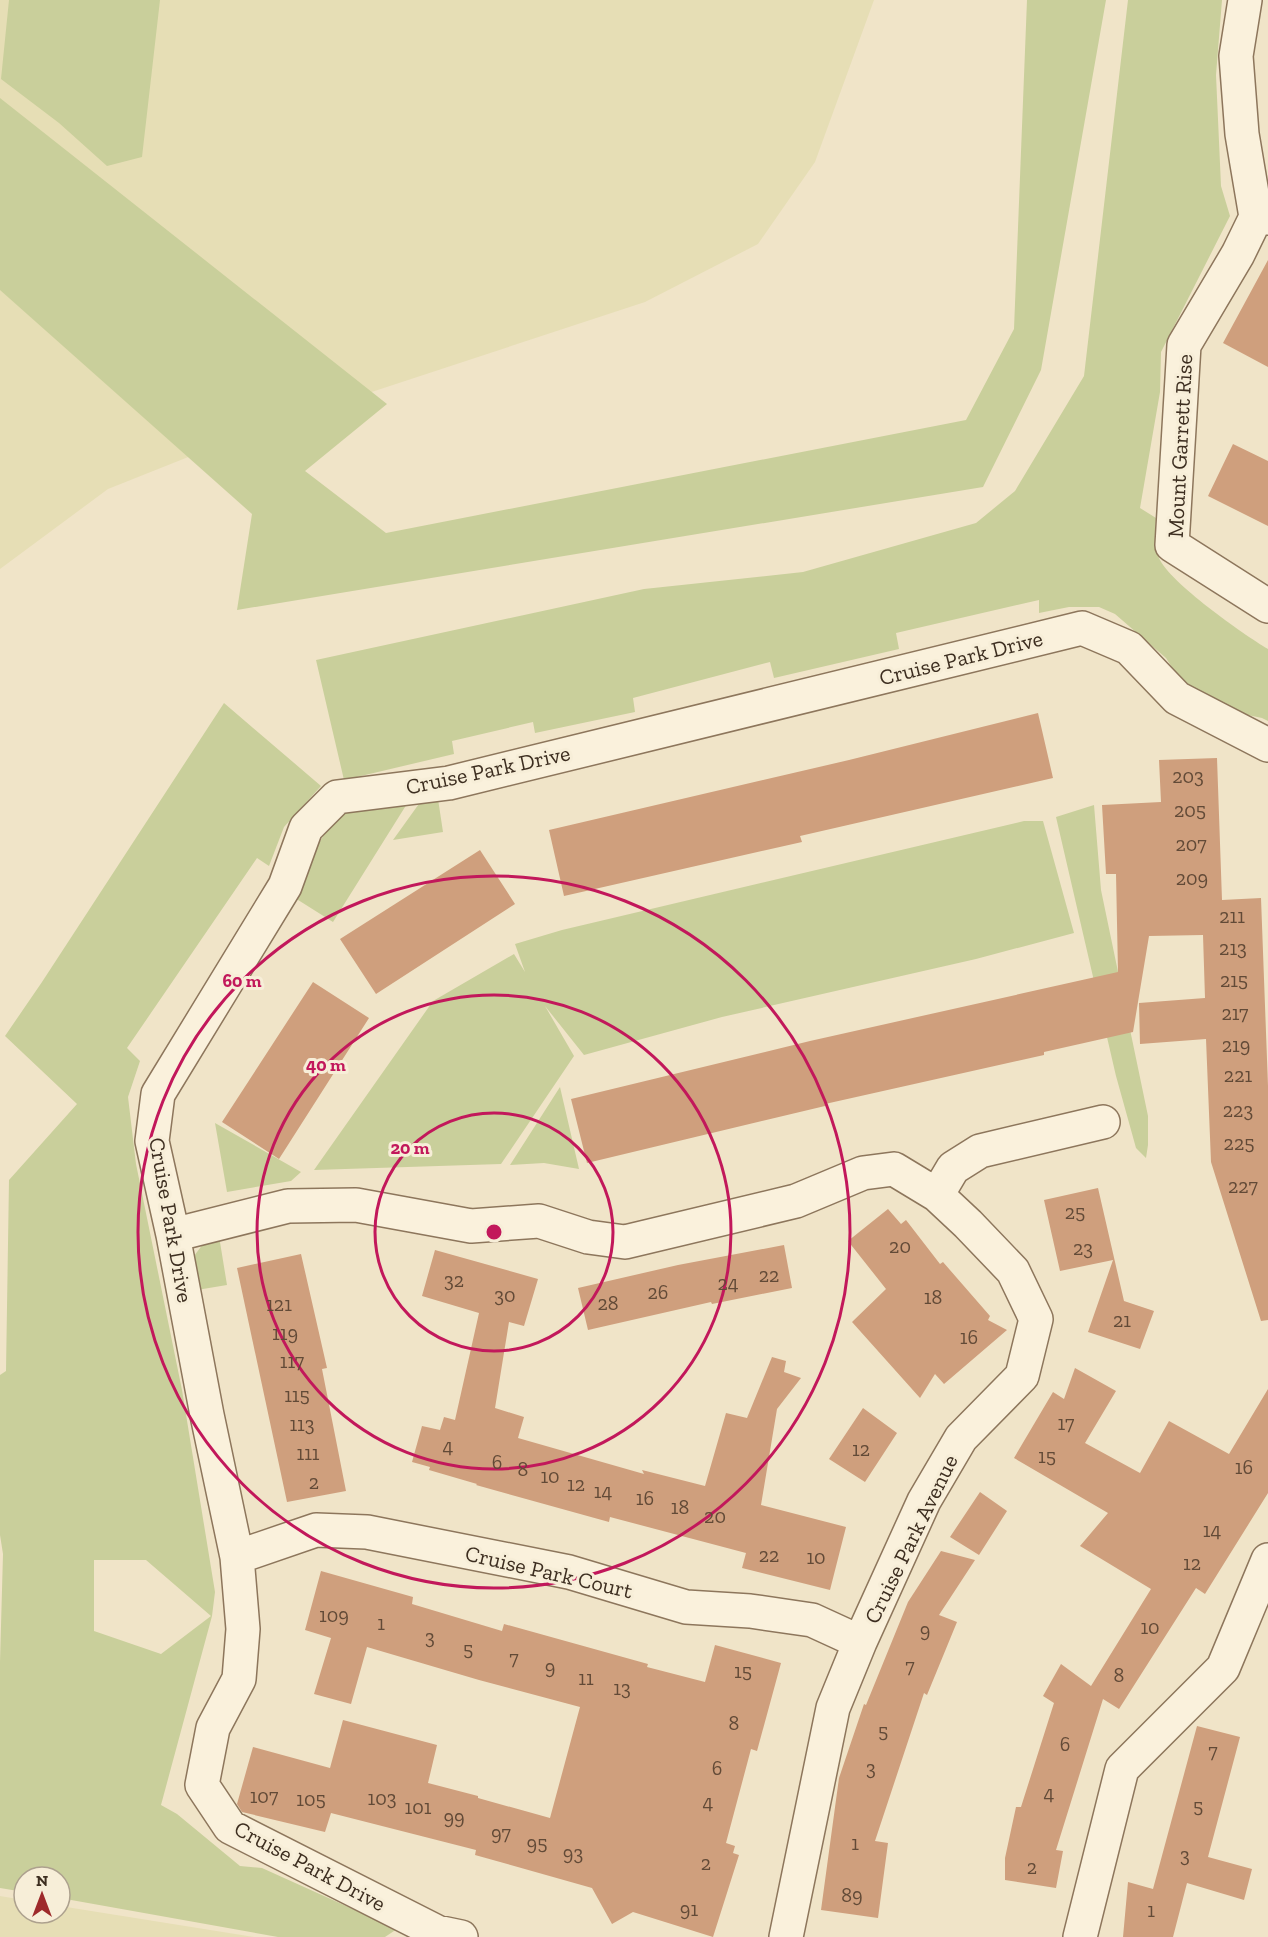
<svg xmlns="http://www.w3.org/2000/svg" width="1268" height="1937" viewBox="0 0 1268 1937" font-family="'Zilla Slab',serif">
	<rect width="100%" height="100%" fill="#f0e4c8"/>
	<!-- farmland -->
	<path fill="#e6deb5" d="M 0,0 L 874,0 L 815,162 L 758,244 L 645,302 L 256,430 L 108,489 L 0,569 Z
		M 0,1896 L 24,1900 L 24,1913 L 60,1913 L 60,1906 L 254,1937 L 0,1937 Z"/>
	<!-- green -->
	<path fill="#c9cf9b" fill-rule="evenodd" d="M 9,0 L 160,0 L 142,157 L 107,166 L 59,123 L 1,79 Z
		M 1027,0 L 1106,0 L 1041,370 L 983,487 L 237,610 L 252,514 L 0,290 L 0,98 L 387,404 L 305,471 L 386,533 L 966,420 L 1014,329 Z
		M 1128,0 L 1222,0 L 1216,75 L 1221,186 L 1230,216 L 1161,352 L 1160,392 L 1140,508 L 1156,518 C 1155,532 1153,545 1159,558 C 1170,583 1243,634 1268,649 L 1268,721 L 1262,718 L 1205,706 L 1183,685 L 1166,658 L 1115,614 L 1099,607 L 1069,607 L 1039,613 L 1039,600 L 896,633 L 899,649 L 774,678 L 770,662 L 633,698 L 635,712 L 535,733 L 533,722 L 452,741 L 454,754 L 344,780 L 316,660 L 644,589 L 803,572 L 976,523 L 1015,491 L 1084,376 Z
		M 224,703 L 321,786 L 284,827 L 269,866 L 257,858 L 127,1048 L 140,1061 L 128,1097 L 136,1164 L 182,1390 L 215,1592 L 212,1616 L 161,1805 L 177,1814 L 240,1866 L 262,1868 L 397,1929 L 385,1937 L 278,1937 L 60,1898 L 60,1877 L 24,1877 L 24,1892 L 0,1888 L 0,1662 L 3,1554 L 0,1535 L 0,1375 L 6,1371 L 9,1180 L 77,1104 L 5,1036 L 42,982 ZM 94,1560 L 146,1560 L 211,1616 L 161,1654 L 94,1631 Z
		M 410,799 L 333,922 L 287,893 L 338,813 Z
		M 438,799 L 443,832 L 393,840 L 421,801 Z
		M 1094,805 L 1101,890 L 1148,1116 L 1148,1145 L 1146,1158 L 1136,1148 L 1116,1076 L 1056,817 Z
		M 1024,821 L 1043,821 L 1074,933 L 976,959 L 722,1017 L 584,1055 L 545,1006 L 574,1056 L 501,1164 L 314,1170 L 433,1001 L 514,954 L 525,972 L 515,944 L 562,930 Z
		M 560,1087 L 579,1169 L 544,1163 L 510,1165 Z
		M 215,1123 L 301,1172 L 291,1181 L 227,1192 Z
		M 219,1236 L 227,1285 L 197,1290 L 191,1260 L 203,1244 Z"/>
	<!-- building -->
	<path fill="#cf9f7d" d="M 1268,260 L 1268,367 L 1223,343 Z
		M 1233,444 L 1268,461 L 1268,526 L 1208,496 Z
		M 1038,713 L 1053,778 L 800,836 L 802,842 L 564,896 L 549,830 L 849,760 Z
		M 1217,758 L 1222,900 L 1261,898 L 1268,1086 L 1268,1320 L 1261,1321 L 1211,1162 L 1206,1039 L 1140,1044 L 1139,1003 L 1205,998 L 1203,935 L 1149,936 L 1133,1032 L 1044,1052 L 1044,1055 L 825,1104 L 825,1106 L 587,1163 L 571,1099 L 810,1041 L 1118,972 L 1116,874 L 1106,874 L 1102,805 L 1161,802 L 1159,760 Z
		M 480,850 L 515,904 L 376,994 L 340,939 Z
		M 313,982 L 369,1018 L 279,1159 L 222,1122 Z
		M 1098,1188 L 1124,1301 L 1154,1311 L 1140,1349 L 1088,1332 L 1113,1260 L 1060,1271 L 1044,1200 Z
		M 888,1209 L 901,1224 L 906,1220 L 940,1264 L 943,1262 L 990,1316 L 988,1320 L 1007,1330 L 944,1384 L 935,1374 L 920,1398 L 852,1322 L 886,1289 L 848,1241 Z
		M 784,1245 L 792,1288 L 712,1304 L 711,1302 L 588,1330 L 578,1288 L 678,1265 Z
		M 435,1250 L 538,1279 L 524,1326 L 509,1322 L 495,1408 L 524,1417 L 518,1438 L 644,1474 L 642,1470 L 705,1486 L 726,1413 L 747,1418 L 772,1357 L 786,1361 L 784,1372 L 801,1378 L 777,1409 L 761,1505 L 846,1527 L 830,1590 L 742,1568 L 746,1553 L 610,1517 L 609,1522 L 476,1485 L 477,1484 L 429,1470 L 430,1467 L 412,1462 L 422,1426 L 440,1430 L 444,1417 L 455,1420 L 479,1313 L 422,1296 Z
		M 301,1254 L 327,1368 L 322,1369 L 346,1491 L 287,1502 L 237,1268 Z
		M 1075,1368 L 1116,1391 L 1085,1443 L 1140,1473 L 1169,1421 L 1229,1454 L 1268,1389 L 1268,1493 L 1205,1594 L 1196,1588 L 1119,1709 L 1103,1699 L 1056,1850 L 1063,1851 L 1056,1888 L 1005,1880 L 1005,1858 L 1016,1807 L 1021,1807 L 1054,1703 L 1043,1696 L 1061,1664 L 1091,1686 L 1151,1589 L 1080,1546 L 1108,1513 L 1014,1458 L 1053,1392 L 1064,1399 Z
		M 863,1408 L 897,1433 L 865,1482 L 829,1459 Z
		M 980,1492 L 1007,1511 L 979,1555 L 950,1537 Z
		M 941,1551 L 975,1560 L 939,1615 L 957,1622 L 927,1695 L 924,1693 L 875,1841 L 888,1843 L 878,1918 L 821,1910 L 839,1778 L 864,1704 L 866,1705 L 908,1602 Z
		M 321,1571 L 413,1597 L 412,1604 L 502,1631 L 504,1624 L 648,1664 L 647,1667 L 705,1682 L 715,1645 L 781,1663 L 757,1751 L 751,1749 L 726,1843 L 735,1846 L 733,1853 L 739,1855 L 713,1937 L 633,1912 L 612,1924 L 592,1888 L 475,1855 L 476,1850 L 331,1813 L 325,1832 L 242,1812 L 237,1804 L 253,1747 L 330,1768 L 343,1720 L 437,1745 L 428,1783 L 478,1796 L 478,1798 L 550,1818 L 580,1707 L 479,1680 L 367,1647 L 351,1704 L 314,1694 L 331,1638 L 305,1630 Z
		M 1197,1726 L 1240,1737 L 1208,1857 L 1252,1869 L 1244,1900 L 1187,1883 L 1173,1937 L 1123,1937 L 1128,1882 L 1153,1889 Z"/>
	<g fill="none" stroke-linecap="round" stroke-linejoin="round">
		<defs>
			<path id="minor" d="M 1245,0 L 1236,56 L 1242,134 L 1256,217 L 1268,218
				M 1256,217 L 1238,254 L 1184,345 L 1172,545 L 1268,606
				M 937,1195 L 953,1168 L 980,1151 L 1103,1122
				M 173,1235 L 288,1206 L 356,1205 L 471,1226 L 539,1221 L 588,1237 L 625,1242 L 796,1201 L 863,1173 L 894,1169 L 937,1195 L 968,1224 L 1013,1271 L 1036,1319 L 1022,1376 L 961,1438 L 924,1501 L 860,1642 L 833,1708 L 786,1937
				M 237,1557 L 316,1530 L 367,1532 L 569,1572 L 686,1607 L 750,1611 L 812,1620 L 860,1642
				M 461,1937 L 437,1932 L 230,1827 L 202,1785 L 213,1728 L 239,1679 L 243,1629 L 237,1557 L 207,1415 L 173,1235 L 152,1141 L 158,1094 L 285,886 L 306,828 L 337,797 L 449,783 L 1082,628 L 1129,648 L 1177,698 L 1268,745
				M 1080,1937 L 1122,1769 L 1223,1668 L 1268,1560"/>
		</defs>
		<!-- minor casing -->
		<use href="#minor" stroke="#8d765c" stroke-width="36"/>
		<!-- minor -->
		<use href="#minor" stroke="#faf1dc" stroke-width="33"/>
	</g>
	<!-- distance rings -->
	<g fill="none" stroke="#c2185b" stroke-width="3">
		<circle cx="494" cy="1232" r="119"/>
		<circle cx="494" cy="1232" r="237"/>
		<circle cx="494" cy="1232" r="356"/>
	</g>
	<g text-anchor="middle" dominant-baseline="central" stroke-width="6" stroke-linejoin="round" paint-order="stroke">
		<!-- number labels -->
		<g font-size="20" fill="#624a37">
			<text x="1188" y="776">203</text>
			<text x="1190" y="810">205</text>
			<text x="1191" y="844">207</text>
			<text x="1192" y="878">209</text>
			<text x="1232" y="916">211</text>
			<text x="1233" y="948">213</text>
			<text x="1234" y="980">215</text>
			<text x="1235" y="1013">217</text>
			<text x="1236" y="1045">219</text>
			<text x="1238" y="1075">221</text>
			<text x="1238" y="1110">223</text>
			<text x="1239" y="1143">225</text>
			<text x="1243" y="1186">227</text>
			<text x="1075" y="1212">25</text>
			<text x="900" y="1246">20</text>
			<text x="1083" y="1248">23</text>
			<text x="769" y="1275">22</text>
			<text x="454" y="1280">32</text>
			<text x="728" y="1283">24</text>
			<text x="658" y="1292">26</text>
			<text x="505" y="1295">30</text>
			<text x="933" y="1297">18</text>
			<text x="608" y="1303">28</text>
			<text x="279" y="1304">121</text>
			<text x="1122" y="1320">21</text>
			<text x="285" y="1333">119</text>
			<text x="969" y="1337">16</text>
			<text x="292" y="1361">117</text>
			<text x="297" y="1395">115</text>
			<text x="1066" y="1423">17</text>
			<text x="302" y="1424">113</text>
			<text x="448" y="1446">4</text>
			<text x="861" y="1449">12</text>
			<text x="308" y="1453">111</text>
			<text x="1047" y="1456">15</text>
			<text x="497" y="1462">6</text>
			<text x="1244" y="1467">16</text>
			<text x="523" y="1469">8</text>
			<text x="550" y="1476">10</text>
			<text x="314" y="1482">2</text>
			<text x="576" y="1484">12</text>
			<text x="603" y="1491">14</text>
			<text x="645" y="1498">16</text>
			<text x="680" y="1507">18</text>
			<text x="715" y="1516">20</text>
			<text x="1212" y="1530">14</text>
			<text x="769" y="1555">22</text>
			<text x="816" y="1557">10</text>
			<text x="1192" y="1563">12</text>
			<text x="334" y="1615">109</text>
			<text x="381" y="1623">1</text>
			<text x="1150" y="1627">10</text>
			<text x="925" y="1630">9</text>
			<text x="430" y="1637">3</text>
			<text x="468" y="1649">5</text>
			<text x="514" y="1658">7</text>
			<text x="910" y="1666">7</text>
			<text x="550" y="1667">9</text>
			<text x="743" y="1671">15</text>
			<text x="1119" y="1675">8</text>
			<text x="586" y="1678">11</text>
			<text x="622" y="1688">13</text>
			<text x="734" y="1723">8</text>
			<text x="883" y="1731">5</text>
			<text x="1065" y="1744">6</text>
			<text x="1213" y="1751">7</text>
			<text x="717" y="1768">6</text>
			<text x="871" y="1768">3</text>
			<text x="1049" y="1793">4</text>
			<text x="264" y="1796">107</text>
			<text x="382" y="1798">103</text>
			<text x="311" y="1799">105</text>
			<text x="708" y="1802">4</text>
			<text x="1198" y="1806">5</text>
			<text x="418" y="1807">101</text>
			<text x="454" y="1817">99</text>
			<text x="501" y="1833">97</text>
			<text x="537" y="1843">95</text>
			<text x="855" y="1843">1</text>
			<text x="573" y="1853">93</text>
			<text x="1185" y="1855">3</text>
			<text x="706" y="1863">2</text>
			<text x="1032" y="1867">2</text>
			<text x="852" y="1895">89</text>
			<text x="689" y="1909">91</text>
			<text x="1151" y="1910">1</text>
		</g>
		<!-- street labels -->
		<g font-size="22" fill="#3d2e20" stroke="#f7eed8">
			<text transform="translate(1180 446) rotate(-87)">Mount Garrett Rise</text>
			<text transform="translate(961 658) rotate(-14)">Cruise Park Drive</text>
			<text transform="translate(488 770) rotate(-12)">Cruise Park Drive</text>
			<text transform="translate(171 1220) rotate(80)">Cruise Park Drive</text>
			<text transform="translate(911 1539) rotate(-64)">Cruise Park Avenue</text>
			<text transform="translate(549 1572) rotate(13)">Cruise Park Court</text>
			<text transform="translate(310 1866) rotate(28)">Cruise Park Drive</text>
		</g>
	</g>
	<circle cx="494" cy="1232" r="9" fill="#c2185b" stroke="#f7eed8" stroke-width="3"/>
	<g font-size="18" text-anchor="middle" font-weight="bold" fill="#c2185b" stroke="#f7eed8" stroke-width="6" stroke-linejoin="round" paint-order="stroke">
		<text x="242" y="987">60 m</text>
		<text x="326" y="1071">40 m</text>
		<text x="410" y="1154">20 m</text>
	</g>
	<!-- north arrow -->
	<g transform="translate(42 1895)"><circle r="28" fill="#f7eed8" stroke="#ada18e" stroke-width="1.5"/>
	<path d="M0-4.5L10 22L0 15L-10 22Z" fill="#9e2a2b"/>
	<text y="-9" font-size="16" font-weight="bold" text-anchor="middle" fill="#3d2e20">N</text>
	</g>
</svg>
